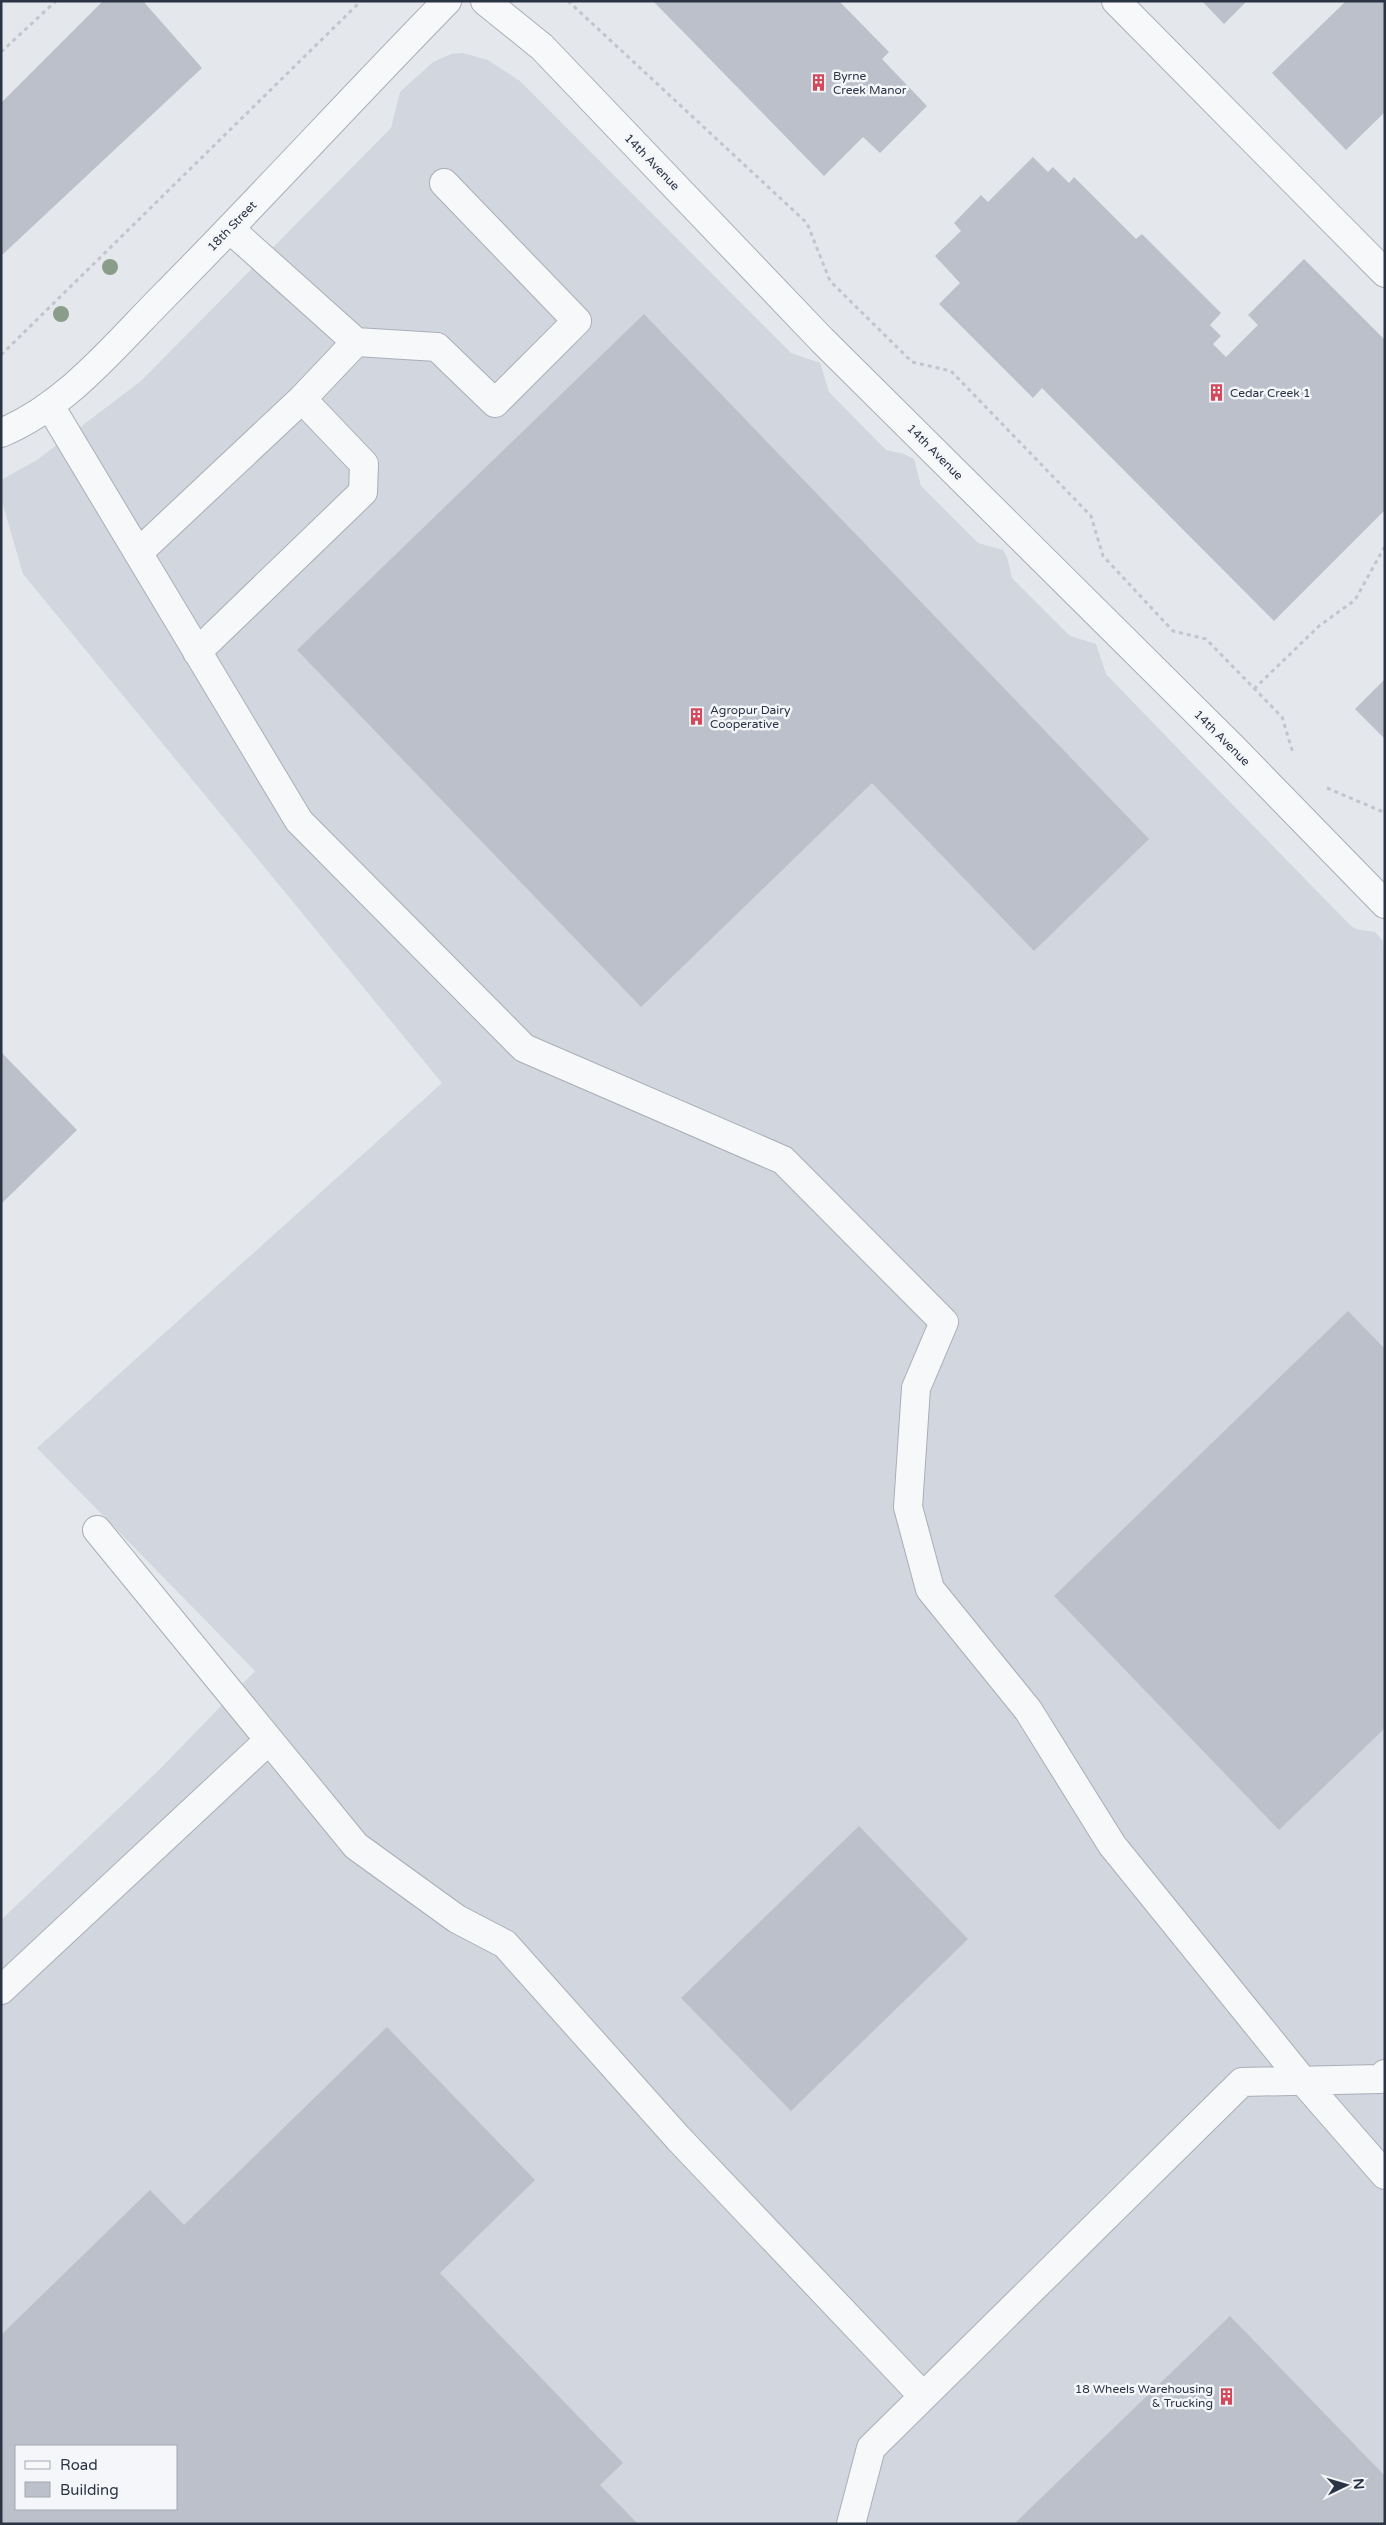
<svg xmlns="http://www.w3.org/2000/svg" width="1386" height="2525" viewBox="0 0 1386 2525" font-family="'Varela Round',sans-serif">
	<rect width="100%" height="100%" fill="#e4e7ec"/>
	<!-- built -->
	<path fill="#d2d6de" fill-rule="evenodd" d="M 463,53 L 488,60 L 520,81 L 791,353 L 820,363 L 829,392 L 886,450 L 904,454 L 914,459 L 921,486 L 978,543 L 1003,550 L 1007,557 L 1012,578 L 1070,636 L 1096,644 L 1106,674 L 1188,759 L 1350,925 L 1356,929 L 1375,932 L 1383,941 L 1385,958 L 1385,2524 L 1,2524 L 1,1920 L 158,1771 L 255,1671 L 37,1448 L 442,1083 L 23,574 L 1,498 L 1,480 L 37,460 L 141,381 L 391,128 L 400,92 L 433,62 L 451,54 ZM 16,2446 L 176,2446 L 176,2509 L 16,2509 Z"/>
	<!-- building -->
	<path fill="#bbc0ca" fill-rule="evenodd" d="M 103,1 L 143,1 L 202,68 L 1,256 L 1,103 Z
		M 653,1 L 839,1 L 889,52 L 882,59 L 927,106 L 880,153 L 863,137 L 824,176 Z
		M 1202,1 L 1247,1 L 1224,24 Z
		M 1346,1 L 1385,1 L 1385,112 L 1346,150 L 1272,73 Z
		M 1033,157 L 1048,172 L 1053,167 L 1069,183 L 1074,177 L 1136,239 L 1142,234 L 1221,313 L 1210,325 L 1221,336 L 1213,344 L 1226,357 L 1258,325 L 1248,315 L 1304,259 L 1385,340 L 1385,510 L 1274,621 L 1042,388 L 1033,398 L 939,304 L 960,283 L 935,256 L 961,231 L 954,223 L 981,195 L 988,202 Z
		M 644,314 L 1149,839 L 1034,951 L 872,783 L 641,1007 L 297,650 Z
		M 1385,679 L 1385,739 L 1355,709 Z
		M 1,1052 L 77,1130 L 1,1204 Z
		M 1348,1311 L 1385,1349 L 1385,1728 L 1279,1830 L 1054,1596 Z
		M 859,1826 L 968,1939 L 791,2111 L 681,1998 Z
		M 387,2027 L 535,2180 L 440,2273 L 623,2463 L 600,2485 L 638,2524 L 1,2524 L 1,2335 L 150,2190 L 184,2225 ZM 16,2446 L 176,2446 L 176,2509 L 16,2509 Z
		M 1230,2316 L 1385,2476 L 1385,2524 L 1014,2524 Z"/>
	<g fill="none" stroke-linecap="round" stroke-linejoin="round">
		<defs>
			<path id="minor" d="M 485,1 L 542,47 L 822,340 L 1234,749 L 1385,904
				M 1116,1 L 1385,273
				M 230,229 L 356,342 L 302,399
				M 356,342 L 437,347 L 495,403 L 577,321 L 444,183
				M 50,406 L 299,821 L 524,1048 L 783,1160 L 944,1322 L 916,1388 L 908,1507 L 930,1589 L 1028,1710 L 1112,1845 L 1303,2081 L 1385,2175
				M 1,433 C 68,405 115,345 165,295 C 260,199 352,98 447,1
				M 138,553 L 302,399 L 364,464 L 363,492 L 197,652
				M 97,1530 L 356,1846 L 457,1919 L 505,1944 L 678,2138 L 923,2396
				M 1,1990 L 268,1741
				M 851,2524 L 871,2448 L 1242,2082 L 1380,2079 L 1385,2074"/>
		</defs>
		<!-- minor casing -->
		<use href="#minor" stroke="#a9aeb7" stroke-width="30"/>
		<!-- path -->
		<path stroke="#c2c5cb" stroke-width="3" stroke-dasharray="4 4" stroke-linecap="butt" d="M 568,1 L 807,223 L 830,281 L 912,362 L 951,371 L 1091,516 L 1103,556 L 1173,631 L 1206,639 L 1282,717 L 1293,753
			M 1,52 L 56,1
			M 1,355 L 361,1
			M 1254,689 L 1319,626 L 1355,600 L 1385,546
			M 1327,788 L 1381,811 L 1385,815"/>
		<!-- minor -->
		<use href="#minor" stroke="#f7f8fa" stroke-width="28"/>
	</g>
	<!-- trees -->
	<g fill="#899d89">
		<circle cx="110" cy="267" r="8"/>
		<circle cx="61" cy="314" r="8"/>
	</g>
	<!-- icons -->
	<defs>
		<symbol id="building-bare" viewBox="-9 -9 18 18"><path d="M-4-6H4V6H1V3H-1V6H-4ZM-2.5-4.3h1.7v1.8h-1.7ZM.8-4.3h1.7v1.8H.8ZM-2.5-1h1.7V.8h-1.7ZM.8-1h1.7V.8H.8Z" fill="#d1495b" stroke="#f4f6f9" stroke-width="2.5" paint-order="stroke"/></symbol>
	</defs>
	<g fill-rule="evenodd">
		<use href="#building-bare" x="806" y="70" width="25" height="25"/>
		<use href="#building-bare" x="1204" y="380" width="25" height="25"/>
		<use href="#building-bare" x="684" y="704" width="25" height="25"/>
		<use href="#building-bare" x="1214" y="2384" width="25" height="25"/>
	</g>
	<g text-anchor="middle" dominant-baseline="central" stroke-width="5" stroke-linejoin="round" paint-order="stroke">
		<!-- poi labels -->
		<g font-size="12" fill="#2b3445" stroke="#f4f6f9" text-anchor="start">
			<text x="833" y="76">Byrne<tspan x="833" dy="14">Creek Manor</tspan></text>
			<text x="1230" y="393">Cedar Creek 1</text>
			<text x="710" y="710">Agropur Dairy<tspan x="710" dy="14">Cooperative</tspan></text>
			<text x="1213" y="2389" text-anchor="end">18 Wheels Warehousing<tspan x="1213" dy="14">&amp; Trucking</tspan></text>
		</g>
		<!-- street labels -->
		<g font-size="12" fill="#2b3445" stroke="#f4f6f9">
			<text transform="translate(652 162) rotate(46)">14th Avenue</text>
			<text transform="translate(232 226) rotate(-46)">18th Street</text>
			<text transform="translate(935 452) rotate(45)">14th Avenue</text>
			<text transform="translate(1222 738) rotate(45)">14th Avenue</text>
		</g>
	</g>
	<!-- border -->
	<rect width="1386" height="2525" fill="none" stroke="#2b3445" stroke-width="5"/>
	<!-- legend -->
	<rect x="15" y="2445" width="162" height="65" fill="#f4f6f9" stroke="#a4a8b1"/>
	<rect x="25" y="2461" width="25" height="8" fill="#f7f8fa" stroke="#a4a8b1"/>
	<text x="60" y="2470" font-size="15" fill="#2b3445">Road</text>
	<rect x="25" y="2482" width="25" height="15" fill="#bbc0ca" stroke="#a4a8b1"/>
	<text x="60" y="2495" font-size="15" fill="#2b3445">Building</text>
	<!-- north arrow -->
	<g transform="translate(1346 2485) rotate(85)" stroke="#f4f6f9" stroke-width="4" paint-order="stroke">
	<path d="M0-4L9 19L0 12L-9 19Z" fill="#2b3445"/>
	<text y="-8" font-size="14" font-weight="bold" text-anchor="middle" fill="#2b3445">N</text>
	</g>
</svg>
